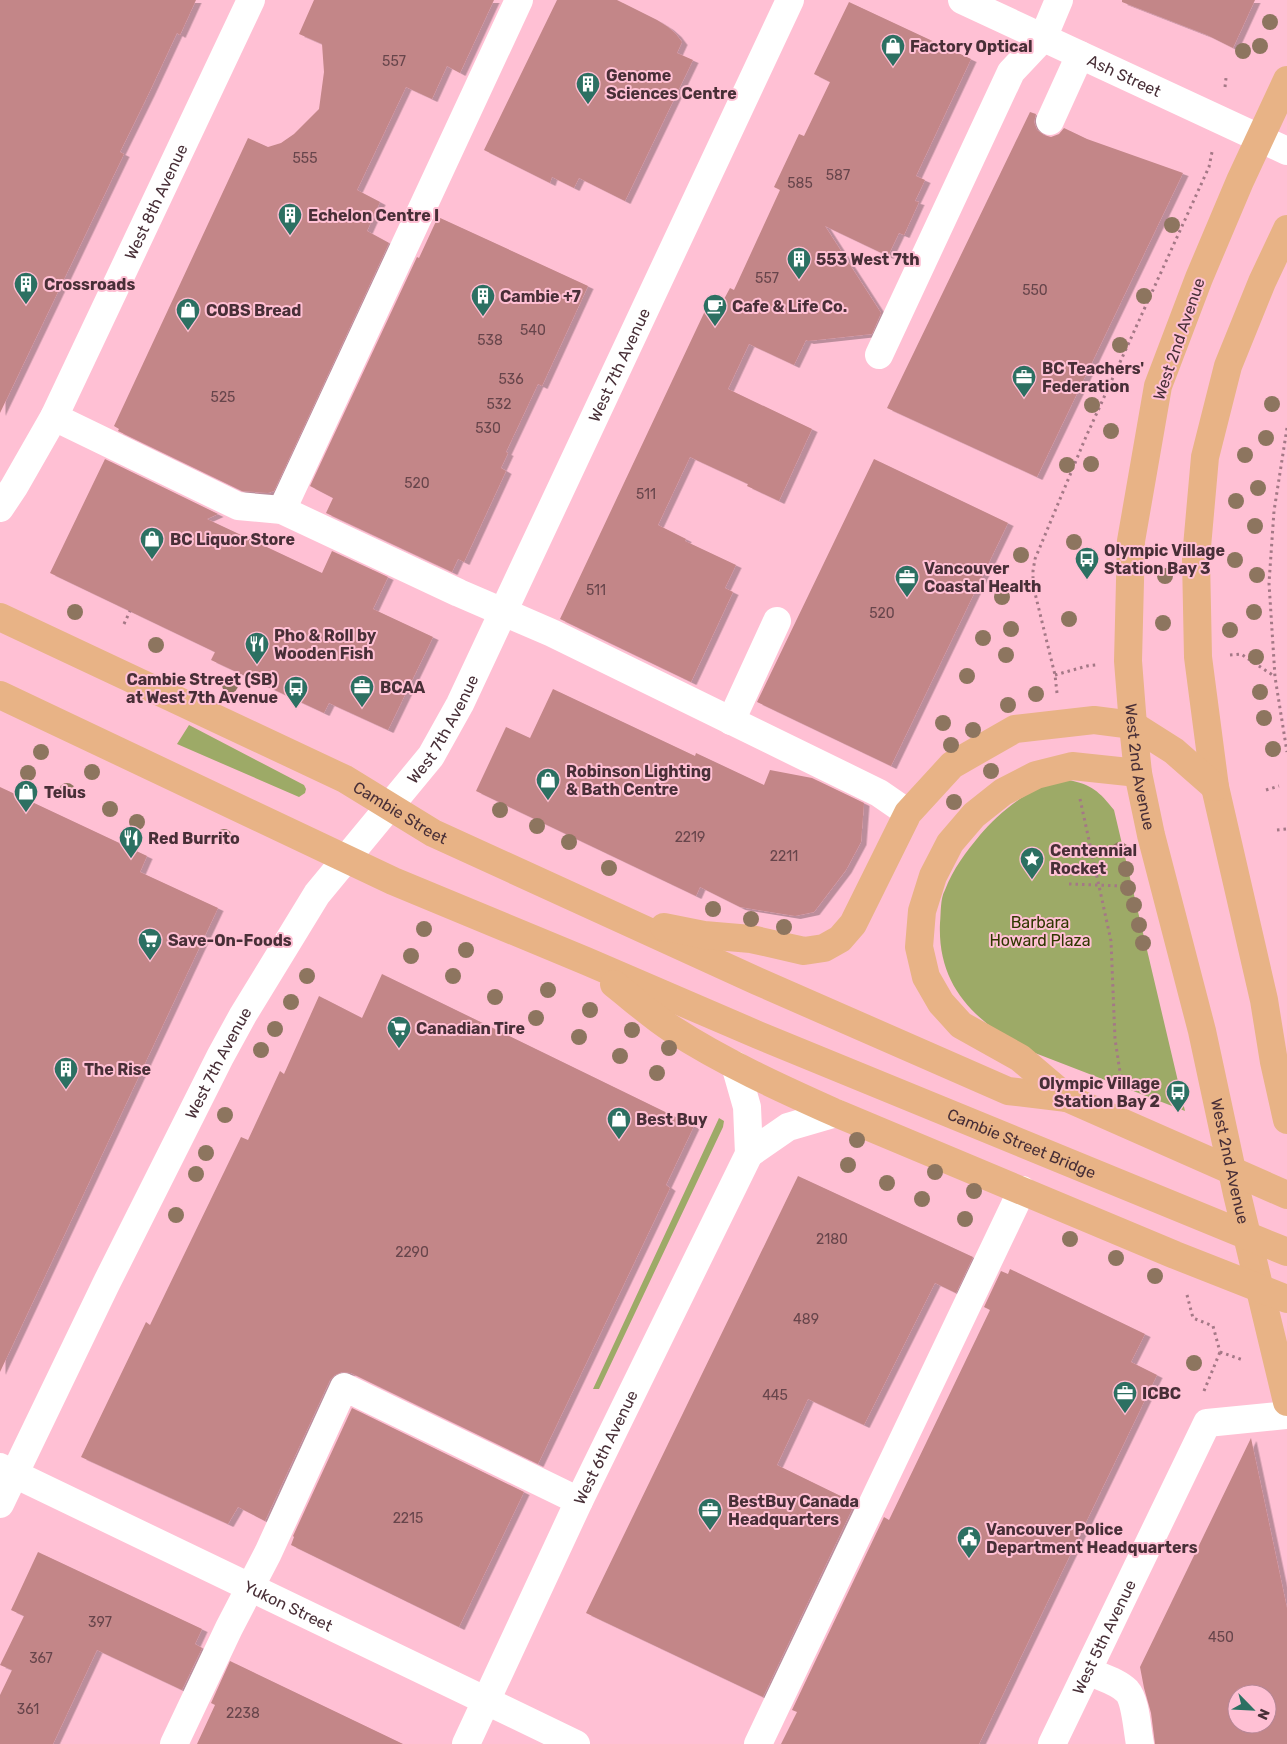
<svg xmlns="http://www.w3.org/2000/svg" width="1287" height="1744" viewBox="0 0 1287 1744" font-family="Rubik,sans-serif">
	<defs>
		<filter id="shadow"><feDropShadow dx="5.5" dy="3" stdDeviation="0" flood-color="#0004"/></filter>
	</defs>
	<rect width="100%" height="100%" fill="#ffc0d4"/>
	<!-- green -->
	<path fill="#9daa67" d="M 189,725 L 304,785 L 306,789 L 305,793 L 299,797 L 177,744 Z
		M 1068,780 C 1091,784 1100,792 1114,810 L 1185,1111 L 1035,1053 C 980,1026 937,990 940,923 C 941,913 940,899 945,890 C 953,869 966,852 980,835 C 996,816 1024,792 1049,784 C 1055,782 1062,781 1068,780 Z
		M 719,1118 L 724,1121 L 723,1127 L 599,1389 L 593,1389 Z"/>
	<!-- building -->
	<path fill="#c38688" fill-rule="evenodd" filter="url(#shadow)" d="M 0,0 L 196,0 L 180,35 L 177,33 L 149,93 L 120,152 L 124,154 L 0,413 Z
		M 314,0 L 494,0 L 460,73 L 447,66 L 432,99 L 406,87 L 357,190 L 380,202 L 367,231 L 389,243 L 274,491 L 268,493 L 242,491 L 118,431 L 119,429 L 114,426 L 248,138 L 268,147 L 281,143 L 294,134 L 319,109 L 324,72 L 322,44 L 299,34 Z
		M 557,0 L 617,0 L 657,20 L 668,27 L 676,34 L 682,42 L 677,53 L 693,60 L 625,201 L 579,178 L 574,188 L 552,177 L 550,183 L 484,150 Z
		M 1122,0 L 1255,0 L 1233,48 L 1207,35 L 1122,2 Z
		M 849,2 L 971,59 L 916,176 L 925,180 L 915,201 L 919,202 L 904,235 L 899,233 L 888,256 L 825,226 L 881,313 L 872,334 L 808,341 L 806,340 L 794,365 L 749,344 L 728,389 L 812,429 L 779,501 L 747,486 L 748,484 L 690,457 L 658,525 L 686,539 L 685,541 L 736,565 L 725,588 L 733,592 L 691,682 L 560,619 L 712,296 L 723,301 L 730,288 L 734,290 L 780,190 L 774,187 L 799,134 L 804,136 L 830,82 L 814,74 Z
		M 1030,112 L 1036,114 L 1034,122 L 1037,130 L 1044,135 L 1051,137 L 1059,134 L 1064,128 L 1087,139 L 1183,173 L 1037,477 L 887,408 Z
		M 438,217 L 588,286 L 542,386 L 538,384 L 506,452 L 508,453 L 501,468 L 506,471 L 464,562 L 458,559 L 452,572 L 326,513 L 333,498 L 310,486 L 417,257 L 419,258 Z
		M 105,459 L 218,514 L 207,519 L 322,573 L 332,551 L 388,577 L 373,609 L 433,637 L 388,730 L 329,703 L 324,713 L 211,660 L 215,652 L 50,573 Z
		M 874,459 L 1008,523 L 891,766 L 757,702 Z
		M 553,689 L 695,756 L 696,753 L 764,785 L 770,770 L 812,778 L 864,803 L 861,842 L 846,870 L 814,912 L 795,916 L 740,907 L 700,887 L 696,896 L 476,791 L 506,727 L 530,738 Z
		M 0,787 L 147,856 L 140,872 L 218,908 L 0,1372 Z
		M 382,974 L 694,1126 L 666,1185 L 670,1188 L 538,1464 L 351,1373 L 342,1372 L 335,1375 L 330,1380 L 265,1521 L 238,1507 L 228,1524 L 81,1457 L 146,1322 L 150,1325 L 241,1137 L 248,1140 L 280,1071 L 284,1074 L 319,996 L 362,1018 Z
		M 798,1176 L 973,1257 L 956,1293 L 935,1283 L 864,1425 L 808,1399 L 777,1465 L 855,1503 L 763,1697 L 586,1613 Z
		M 1010,1269 L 1145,1334 L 1131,1362 L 1157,1375 L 979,1744 L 781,1744 L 797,1712 L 792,1710 L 884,1517 L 889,1520 L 990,1310 L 984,1307 L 1001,1271 L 1008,1274 Z
		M 352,1408 L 524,1492 L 459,1627 L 291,1545 L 294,1537 L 293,1536 Z
		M 1251,1438 L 1287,1608 L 1287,1744 L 1155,1744 L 1151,1713 L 1144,1688 L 1140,1667 ZM 1237,1694 L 1267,1694 L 1267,1724 L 1237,1724 Z
		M 38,1552 L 202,1629 L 195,1644 L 202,1648 L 182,1690 L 97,1650 L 53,1744 L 0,1744 L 0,1695 L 12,1670 L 0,1665 L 24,1616 L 11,1610 Z
		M 230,1661 L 403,1744 L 197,1744 L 215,1705 L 211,1703 Z"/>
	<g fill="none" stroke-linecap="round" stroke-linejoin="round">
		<!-- path -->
		<path stroke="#a47886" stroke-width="3" stroke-dasharray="2.5 4" stroke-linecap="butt" d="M 1225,87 L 1226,78
			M 1287,428 L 1274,511 L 1269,583 L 1275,677 L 1287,752
			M 124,624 L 130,611
			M 1230,655 L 1241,654 L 1274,676
			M 1055,675 L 1087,666 L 1096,665
			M 1057,693 L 1055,675 L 1033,585 L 1033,571 L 1035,559 L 1085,439 L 1209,167 L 1212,152
			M 1266,790 L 1279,786
			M 1080,799 L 1111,941 L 1115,1039 L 1120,1072 L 1125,1088
			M 1277,830 L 1287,829
			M 1069,884 L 1123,886
			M 1187,1295 L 1193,1318 L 1213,1326 L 1220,1352
			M 1220,1352 L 1243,1360
			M 1204,1391 L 1220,1352"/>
		<!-- minor -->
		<g stroke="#fff" stroke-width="28">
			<path id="s1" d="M 962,0 L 1287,151"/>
			<path d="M 1050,121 L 1080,55"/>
			<path d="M 879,355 L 1011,72 L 1043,38 L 1059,0"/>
			<path d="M 54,417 L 238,506 L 282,510 L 459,593 L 552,633 L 879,793 L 908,813"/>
			<path id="s2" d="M 0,508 L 14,487 L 54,417 L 251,0"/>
			<path d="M 282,510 L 519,0"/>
			<path d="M 731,721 L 777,621"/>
			<path d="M 749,1154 L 788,1127 L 836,1113"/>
			<path id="s3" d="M 0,1467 L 576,1744"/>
			<path id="s4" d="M 0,1504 L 106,1284 L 220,1057 L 243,1015 L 317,894 L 431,756 L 460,704 L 790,0"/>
			<path d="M 1088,1671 C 1100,1677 1117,1681 1127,1691 C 1136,1701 1137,1730 1140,1744"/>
			<path d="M 174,1744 L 229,1628 L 268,1553 L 344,1387 L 579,1501"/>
			<path id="s5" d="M 466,1744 L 579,1501 L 749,1154 L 747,1107 L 735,1065"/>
			<path d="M 758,1744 L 1022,1190"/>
			<path id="s6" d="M 1052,1744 L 1207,1423 L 1287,1415"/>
		</g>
		<!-- major -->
		<g stroke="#e8b386" stroke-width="28">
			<path id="s7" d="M 1287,80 L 1240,181 L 1199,278 L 1158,386 L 1131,541 L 1128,661 L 1133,725 L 1138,773 L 1151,835 L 1202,1031 L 1237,1194 L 1287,1402"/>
			<path d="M 1287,229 L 1262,282 L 1228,366 L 1205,457 L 1196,558 L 1198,657 L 1215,787 L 1264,1000 L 1274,1062 L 1287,1120"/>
			<path id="s8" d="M 0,617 L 345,779 L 433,833 L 757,981 L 1008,1091 L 1067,1098 L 1287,1195"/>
			<path id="s9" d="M 0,695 L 393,881 L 586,961 L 758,1035 L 1287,1252"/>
			<path d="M 664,927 L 704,935 L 751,939 L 804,951 L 824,948 L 840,939 L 853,924 L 908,813 L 952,765 L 1015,729 L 1094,720 L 1133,725 L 1174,751 L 1215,787"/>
			<path d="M 614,984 C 633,999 652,1016 672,1029 C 723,1062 780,1088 836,1113 L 1175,1255 L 1287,1299"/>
			<path d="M 1067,1098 L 1020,1058 L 961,1025 L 941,1003 L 926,977 L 919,947 L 922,911 L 933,876 L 950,843 L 974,815 L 1003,792 L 1036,775 L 1072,766 L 1138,773"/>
		</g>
	</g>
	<!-- trees -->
	<g fill="#8d755f">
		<circle cx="1270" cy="22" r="8"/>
		<circle cx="1260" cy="46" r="8"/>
		<circle cx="1243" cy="51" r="8"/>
		<circle cx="1172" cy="225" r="8"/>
		<circle cx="1144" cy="296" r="8"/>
		<circle cx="1120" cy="345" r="8"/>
		<circle cx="1272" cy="404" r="8"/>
		<circle cx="1092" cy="405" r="8"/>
		<circle cx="1111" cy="431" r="8"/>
		<circle cx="1266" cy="438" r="8"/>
		<circle cx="1245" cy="455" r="8"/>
		<circle cx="1091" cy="464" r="8"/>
		<circle cx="1067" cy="465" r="8"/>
		<circle cx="1258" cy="488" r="8"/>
		<circle cx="1236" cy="501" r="8"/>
		<circle cx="1255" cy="526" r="8"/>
		<circle cx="1074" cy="542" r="8"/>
		<circle cx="1021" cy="555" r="8"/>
		<circle cx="1235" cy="560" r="8"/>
		<circle cx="1257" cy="575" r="8"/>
		<circle cx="1165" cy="576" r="8"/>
		<circle cx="1002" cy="597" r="8"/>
		<circle cx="75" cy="612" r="8"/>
		<circle cx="1254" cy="612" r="8"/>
		<circle cx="1069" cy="619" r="8"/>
		<circle cx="1163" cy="623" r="8"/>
		<circle cx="1011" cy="629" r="8"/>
		<circle cx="1230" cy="630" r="8"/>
		<circle cx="983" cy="638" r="8"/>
		<circle cx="156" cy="645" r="8"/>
		<circle cx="1006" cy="655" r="8"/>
		<circle cx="1256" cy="657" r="8"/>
		<circle cx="967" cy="676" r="8"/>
		<circle cx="230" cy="685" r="8"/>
		<circle cx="1260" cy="692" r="8"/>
		<circle cx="1036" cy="694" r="8"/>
		<circle cx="1008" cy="705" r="8"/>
		<circle cx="1264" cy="718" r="8"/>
		<circle cx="943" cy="723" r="8"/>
		<circle cx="973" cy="730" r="8"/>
		<circle cx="951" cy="745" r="8"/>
		<circle cx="1273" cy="749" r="8"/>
		<circle cx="41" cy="752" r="8"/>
		<circle cx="991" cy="771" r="8"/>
		<circle cx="92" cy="772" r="8"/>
		<circle cx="28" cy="773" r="8"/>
		<circle cx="67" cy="791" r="8"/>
		<circle cx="954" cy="802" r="8"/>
		<circle cx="110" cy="809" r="8"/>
		<circle cx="500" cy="810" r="8"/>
		<circle cx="137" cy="822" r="8"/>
		<circle cx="537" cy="826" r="8"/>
		<circle cx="224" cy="837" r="8"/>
		<circle cx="569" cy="842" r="8"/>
		<circle cx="1120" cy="850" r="8"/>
		<circle cx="609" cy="868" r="8"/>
		<circle cx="1126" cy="869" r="8"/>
		<circle cx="1128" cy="888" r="8"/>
		<circle cx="1134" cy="905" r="8"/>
		<circle cx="713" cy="909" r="8"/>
		<circle cx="751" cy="919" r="8"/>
		<circle cx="1139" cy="925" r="8"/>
		<circle cx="784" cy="927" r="8"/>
		<circle cx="424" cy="929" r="8"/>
		<circle cx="1143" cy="943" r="8"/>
		<circle cx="466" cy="950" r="8"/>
		<circle cx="411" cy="956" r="8"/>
		<circle cx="307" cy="976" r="8"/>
		<circle cx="453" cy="976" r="8"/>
		<circle cx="548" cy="990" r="8"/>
		<circle cx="495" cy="997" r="8"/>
		<circle cx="291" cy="1002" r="8"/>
		<circle cx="590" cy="1010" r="8"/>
		<circle cx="536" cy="1018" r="8"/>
		<circle cx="275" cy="1029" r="8"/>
		<circle cx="632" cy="1030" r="8"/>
		<circle cx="579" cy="1037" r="8"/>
		<circle cx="669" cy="1048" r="8"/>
		<circle cx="261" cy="1050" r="8"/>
		<circle cx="620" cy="1056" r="8"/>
		<circle cx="657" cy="1073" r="8"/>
		<circle cx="225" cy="1115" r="8"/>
		<circle cx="857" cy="1140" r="8"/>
		<circle cx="206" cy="1153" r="8"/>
		<circle cx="848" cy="1165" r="8"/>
		<circle cx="935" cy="1172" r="8"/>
		<circle cx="196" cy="1174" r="8"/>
		<circle cx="887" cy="1183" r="8"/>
		<circle cx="974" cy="1191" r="8"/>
		<circle cx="922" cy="1199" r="8"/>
		<circle cx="176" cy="1215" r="8"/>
		<circle cx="965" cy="1219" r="8"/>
		<circle cx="1070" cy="1239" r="8"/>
		<circle cx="1116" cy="1258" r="8"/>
		<circle cx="1155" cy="1276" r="8"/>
		<circle cx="1194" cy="1363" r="8"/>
	</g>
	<!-- icons -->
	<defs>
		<symbol id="shop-pin" viewBox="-11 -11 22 30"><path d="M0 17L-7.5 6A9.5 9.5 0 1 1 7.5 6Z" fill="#2c7062" stroke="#ffc0d4"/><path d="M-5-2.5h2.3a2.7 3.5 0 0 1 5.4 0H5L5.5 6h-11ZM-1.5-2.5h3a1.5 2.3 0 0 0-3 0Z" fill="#fff"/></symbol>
		<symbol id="building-pin" viewBox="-11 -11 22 30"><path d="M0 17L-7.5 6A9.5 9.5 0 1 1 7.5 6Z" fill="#2c7062" stroke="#ffc0d4"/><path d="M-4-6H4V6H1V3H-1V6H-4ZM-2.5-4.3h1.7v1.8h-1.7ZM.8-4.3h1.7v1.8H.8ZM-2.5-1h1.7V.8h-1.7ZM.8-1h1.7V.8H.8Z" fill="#fff"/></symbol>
		<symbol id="cafe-pin" viewBox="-11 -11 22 30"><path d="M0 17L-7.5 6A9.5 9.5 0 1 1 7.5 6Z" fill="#2c7062" stroke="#ffc0d4"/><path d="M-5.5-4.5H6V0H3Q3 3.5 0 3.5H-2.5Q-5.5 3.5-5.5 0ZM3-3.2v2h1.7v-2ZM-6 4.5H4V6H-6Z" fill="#fff"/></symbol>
		<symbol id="office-pin" viewBox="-11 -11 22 30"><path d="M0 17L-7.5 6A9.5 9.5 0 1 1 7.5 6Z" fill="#2c7062" stroke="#ffc0d4"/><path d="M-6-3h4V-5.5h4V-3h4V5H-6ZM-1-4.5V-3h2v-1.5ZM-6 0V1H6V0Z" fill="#fff"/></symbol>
		<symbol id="bus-pin" viewBox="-11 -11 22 30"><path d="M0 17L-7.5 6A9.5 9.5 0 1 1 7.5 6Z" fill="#2c7062" stroke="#ffc0d4"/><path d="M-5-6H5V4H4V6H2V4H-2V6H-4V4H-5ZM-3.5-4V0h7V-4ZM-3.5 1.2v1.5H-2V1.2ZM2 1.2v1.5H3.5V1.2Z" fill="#fff"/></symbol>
		<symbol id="restaurant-pin" viewBox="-11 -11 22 30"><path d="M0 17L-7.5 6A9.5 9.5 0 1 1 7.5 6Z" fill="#2c7062" stroke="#ffc0d4"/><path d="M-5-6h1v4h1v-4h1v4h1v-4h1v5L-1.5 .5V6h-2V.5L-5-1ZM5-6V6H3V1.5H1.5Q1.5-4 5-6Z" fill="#fff"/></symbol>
		<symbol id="sight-pin" viewBox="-11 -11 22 30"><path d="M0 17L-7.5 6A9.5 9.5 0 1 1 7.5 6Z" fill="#2c7062" stroke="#ffc0d4"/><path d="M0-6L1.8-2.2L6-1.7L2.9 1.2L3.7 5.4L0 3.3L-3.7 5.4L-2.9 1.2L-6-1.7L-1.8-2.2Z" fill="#fff"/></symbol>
		<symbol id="supermarket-pin" viewBox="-11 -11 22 30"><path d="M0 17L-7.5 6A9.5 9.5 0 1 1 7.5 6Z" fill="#2c7062" stroke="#ffc0d4"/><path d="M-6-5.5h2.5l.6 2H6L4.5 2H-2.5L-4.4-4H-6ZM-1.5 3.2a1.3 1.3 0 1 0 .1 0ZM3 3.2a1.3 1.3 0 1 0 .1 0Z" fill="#fff"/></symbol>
		<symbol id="civic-pin" viewBox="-11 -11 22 30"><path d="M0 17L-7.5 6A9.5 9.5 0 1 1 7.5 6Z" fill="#2c7062" stroke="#ffc0d4"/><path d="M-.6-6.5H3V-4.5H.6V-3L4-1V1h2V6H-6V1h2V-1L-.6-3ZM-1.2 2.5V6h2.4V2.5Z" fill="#fff"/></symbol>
	</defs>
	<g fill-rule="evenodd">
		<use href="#shop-pin" x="879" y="32" width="28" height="38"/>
		<use href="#building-pin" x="574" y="70" width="28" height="38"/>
		<use href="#building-pin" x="276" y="201" width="28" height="38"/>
		<use href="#building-pin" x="785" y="245" width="28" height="38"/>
		<use href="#building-pin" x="12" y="270" width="28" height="38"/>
		<use href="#building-pin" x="469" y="282" width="28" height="38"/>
		<use href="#cafe-pin" x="701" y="292" width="28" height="38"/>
		<use href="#shop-pin" x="174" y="296" width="28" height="38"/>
		<use href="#office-pin" x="1010" y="363" width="28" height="38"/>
		<use href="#shop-pin" x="138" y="525" width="28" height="38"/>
		<use href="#bus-pin" x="1073" y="545" width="28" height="38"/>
		<use href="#office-pin" x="893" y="563" width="28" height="38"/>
		<use href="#restaurant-pin" x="243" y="630" width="28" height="38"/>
		<use href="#office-pin" x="348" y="673" width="28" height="38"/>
		<use href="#bus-pin" x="282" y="674" width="28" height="38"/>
		<use href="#shop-pin" x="534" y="766" width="28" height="38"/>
		<use href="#shop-pin" x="12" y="778" width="28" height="38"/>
		<use href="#restaurant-pin" x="117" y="824" width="28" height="38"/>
		<use href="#sight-pin" x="1018" y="845" width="28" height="38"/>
		<use href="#supermarket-pin" x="136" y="926" width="28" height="38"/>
		<use href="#supermarket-pin" x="385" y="1014" width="28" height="38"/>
		<use href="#building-pin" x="52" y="1055" width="28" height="38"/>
		<use href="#bus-pin" x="1164" y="1078" width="28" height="38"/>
		<use href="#shop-pin" x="605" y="1105" width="28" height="38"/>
		<use href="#office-pin" x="1111" y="1379" width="28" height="38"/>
		<use href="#office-pin" x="696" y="1496" width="28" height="38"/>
		<use href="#civic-pin" x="955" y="1524" width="28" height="38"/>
	</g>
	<g text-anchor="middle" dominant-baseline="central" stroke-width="4" stroke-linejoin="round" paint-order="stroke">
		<!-- number labels -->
		<g font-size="14" fill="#67454b">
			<text x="394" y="61">557</text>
			<text x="305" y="158">555</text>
			<text x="838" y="175">587</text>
			<text x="800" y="183">585</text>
			<text x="767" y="278">557</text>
			<text x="1035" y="290">550</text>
			<text x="533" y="330">540</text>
			<text x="490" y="340">538</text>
			<text x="511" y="379">536</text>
			<text x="223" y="397">525</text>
			<text x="499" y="404">532</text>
			<text x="488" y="428">530</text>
			<text x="417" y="483">520</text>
			<text x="646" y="494">511</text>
			<text x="596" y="590">511</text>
			<text x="882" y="613">520</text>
			<text x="690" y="837">2219</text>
			<text x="784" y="856">2211</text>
			<text x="832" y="1239">2180</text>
			<text x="412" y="1252">2290</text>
			<text x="806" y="1319">489</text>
			<text x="775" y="1395">445</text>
			<text x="408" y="1518">2215</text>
			<text x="100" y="1622">397</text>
			<text x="1221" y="1637">450</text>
			<text x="41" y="1658">367</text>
			<text x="28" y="1709">361</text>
			<text x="243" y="1713">2238</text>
		</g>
		<!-- poi labels -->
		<g font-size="16" font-weight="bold" fill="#482f37" stroke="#ffc0d4" text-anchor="start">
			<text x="910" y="46">Factory Optical</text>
			<text x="606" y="75">Genome<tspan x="606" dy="18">Sciences Centre</tspan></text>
			<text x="308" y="215">Echelon Centre I</text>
			<text x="816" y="259">553 West 7th</text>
			<text x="44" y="284">Crossroads</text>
			<text x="500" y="296">Cambie +7</text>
			<text x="732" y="306">Cafe &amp; Life Co.</text>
			<text x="206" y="310">COBS Bread</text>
			<text x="1042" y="368">BC Teachers'<tspan x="1042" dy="18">Federation</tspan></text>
			<text x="170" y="539">BC Liquor Store</text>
			<text x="1104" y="550">Olympic Village<tspan x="1104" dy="18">Station Bay 3</tspan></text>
			<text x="924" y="568">Vancouver<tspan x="924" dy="18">Coastal Health</tspan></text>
			<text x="274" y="635">Pho &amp; Roll by<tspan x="274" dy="18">Wooden Fish</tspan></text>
			<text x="278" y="679" text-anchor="end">Cambie Street (SB)<tspan x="278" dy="18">at West 7th Avenue</tspan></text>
			<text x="380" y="687">BCAA</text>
			<text x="566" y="771">Robinson Lighting<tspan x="566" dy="18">&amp; Bath Centre</tspan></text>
			<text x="44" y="792">Telus</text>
			<text x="148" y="838">Red Burrito</text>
			<text x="1050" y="850">Centennial<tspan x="1050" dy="18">Rocket</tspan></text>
			<text x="168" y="940">Save-On-Foods</text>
			<text x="416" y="1028">Canadian Tire</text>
			<text x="84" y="1069">The Rise</text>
			<text x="1160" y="1083" text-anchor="end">Olympic Village<tspan x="1160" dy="18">Station Bay 2</tspan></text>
			<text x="636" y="1119">Best Buy</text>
			<text x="1142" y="1393">ICBC</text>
			<text x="728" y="1501">BestBuy Canada<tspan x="728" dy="18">Headquarters</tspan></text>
			<text x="986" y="1529">Vancouver Police<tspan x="986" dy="18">Department Headquarters</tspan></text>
		</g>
		<!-- street labels -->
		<g font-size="16" fill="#482f37" stroke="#ffc0d4">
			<text stroke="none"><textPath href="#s1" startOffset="179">Ash Street</textPath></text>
			<text stroke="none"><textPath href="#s2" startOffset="344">West 8th Avenue</textPath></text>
			<text transform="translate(1179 339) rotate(-71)">West 2nd Avenue</text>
			<text stroke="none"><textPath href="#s4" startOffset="1301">West 7th Avenue</textPath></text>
			<text stroke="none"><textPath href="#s4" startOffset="896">West 7th Avenue</textPath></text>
			<text stroke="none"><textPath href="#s7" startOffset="716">West 2nd Avenue</textPath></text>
			<text stroke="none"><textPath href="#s8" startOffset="446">Cambie Street</textPath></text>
			<text stroke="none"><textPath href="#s4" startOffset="492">West 7th Avenue</textPath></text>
			<text stroke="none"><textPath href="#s9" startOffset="1116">Cambie Street Bridge</textPath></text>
			<text stroke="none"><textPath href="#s7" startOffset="1121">West 2nd Avenue</textPath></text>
			<text stroke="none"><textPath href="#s5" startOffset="328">West 6th Avenue</textPath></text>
			<text stroke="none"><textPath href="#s3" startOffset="320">Yukon Street</textPath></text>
			<text stroke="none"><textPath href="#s6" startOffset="119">West 5th Avenue</textPath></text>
		</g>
		<!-- park labels -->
		<g font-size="16" fill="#303700" stroke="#ffc0d4">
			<text x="1040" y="922">Barbara<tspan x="1040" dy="18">Howard Plaza</tspan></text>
		</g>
	</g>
	<!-- north arrow -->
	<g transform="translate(1252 1709) rotate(114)"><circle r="24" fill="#ffc0d4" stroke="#b68695"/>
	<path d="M0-4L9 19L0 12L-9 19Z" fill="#2c7062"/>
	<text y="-8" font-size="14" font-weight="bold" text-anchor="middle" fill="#482f37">N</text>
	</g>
</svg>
